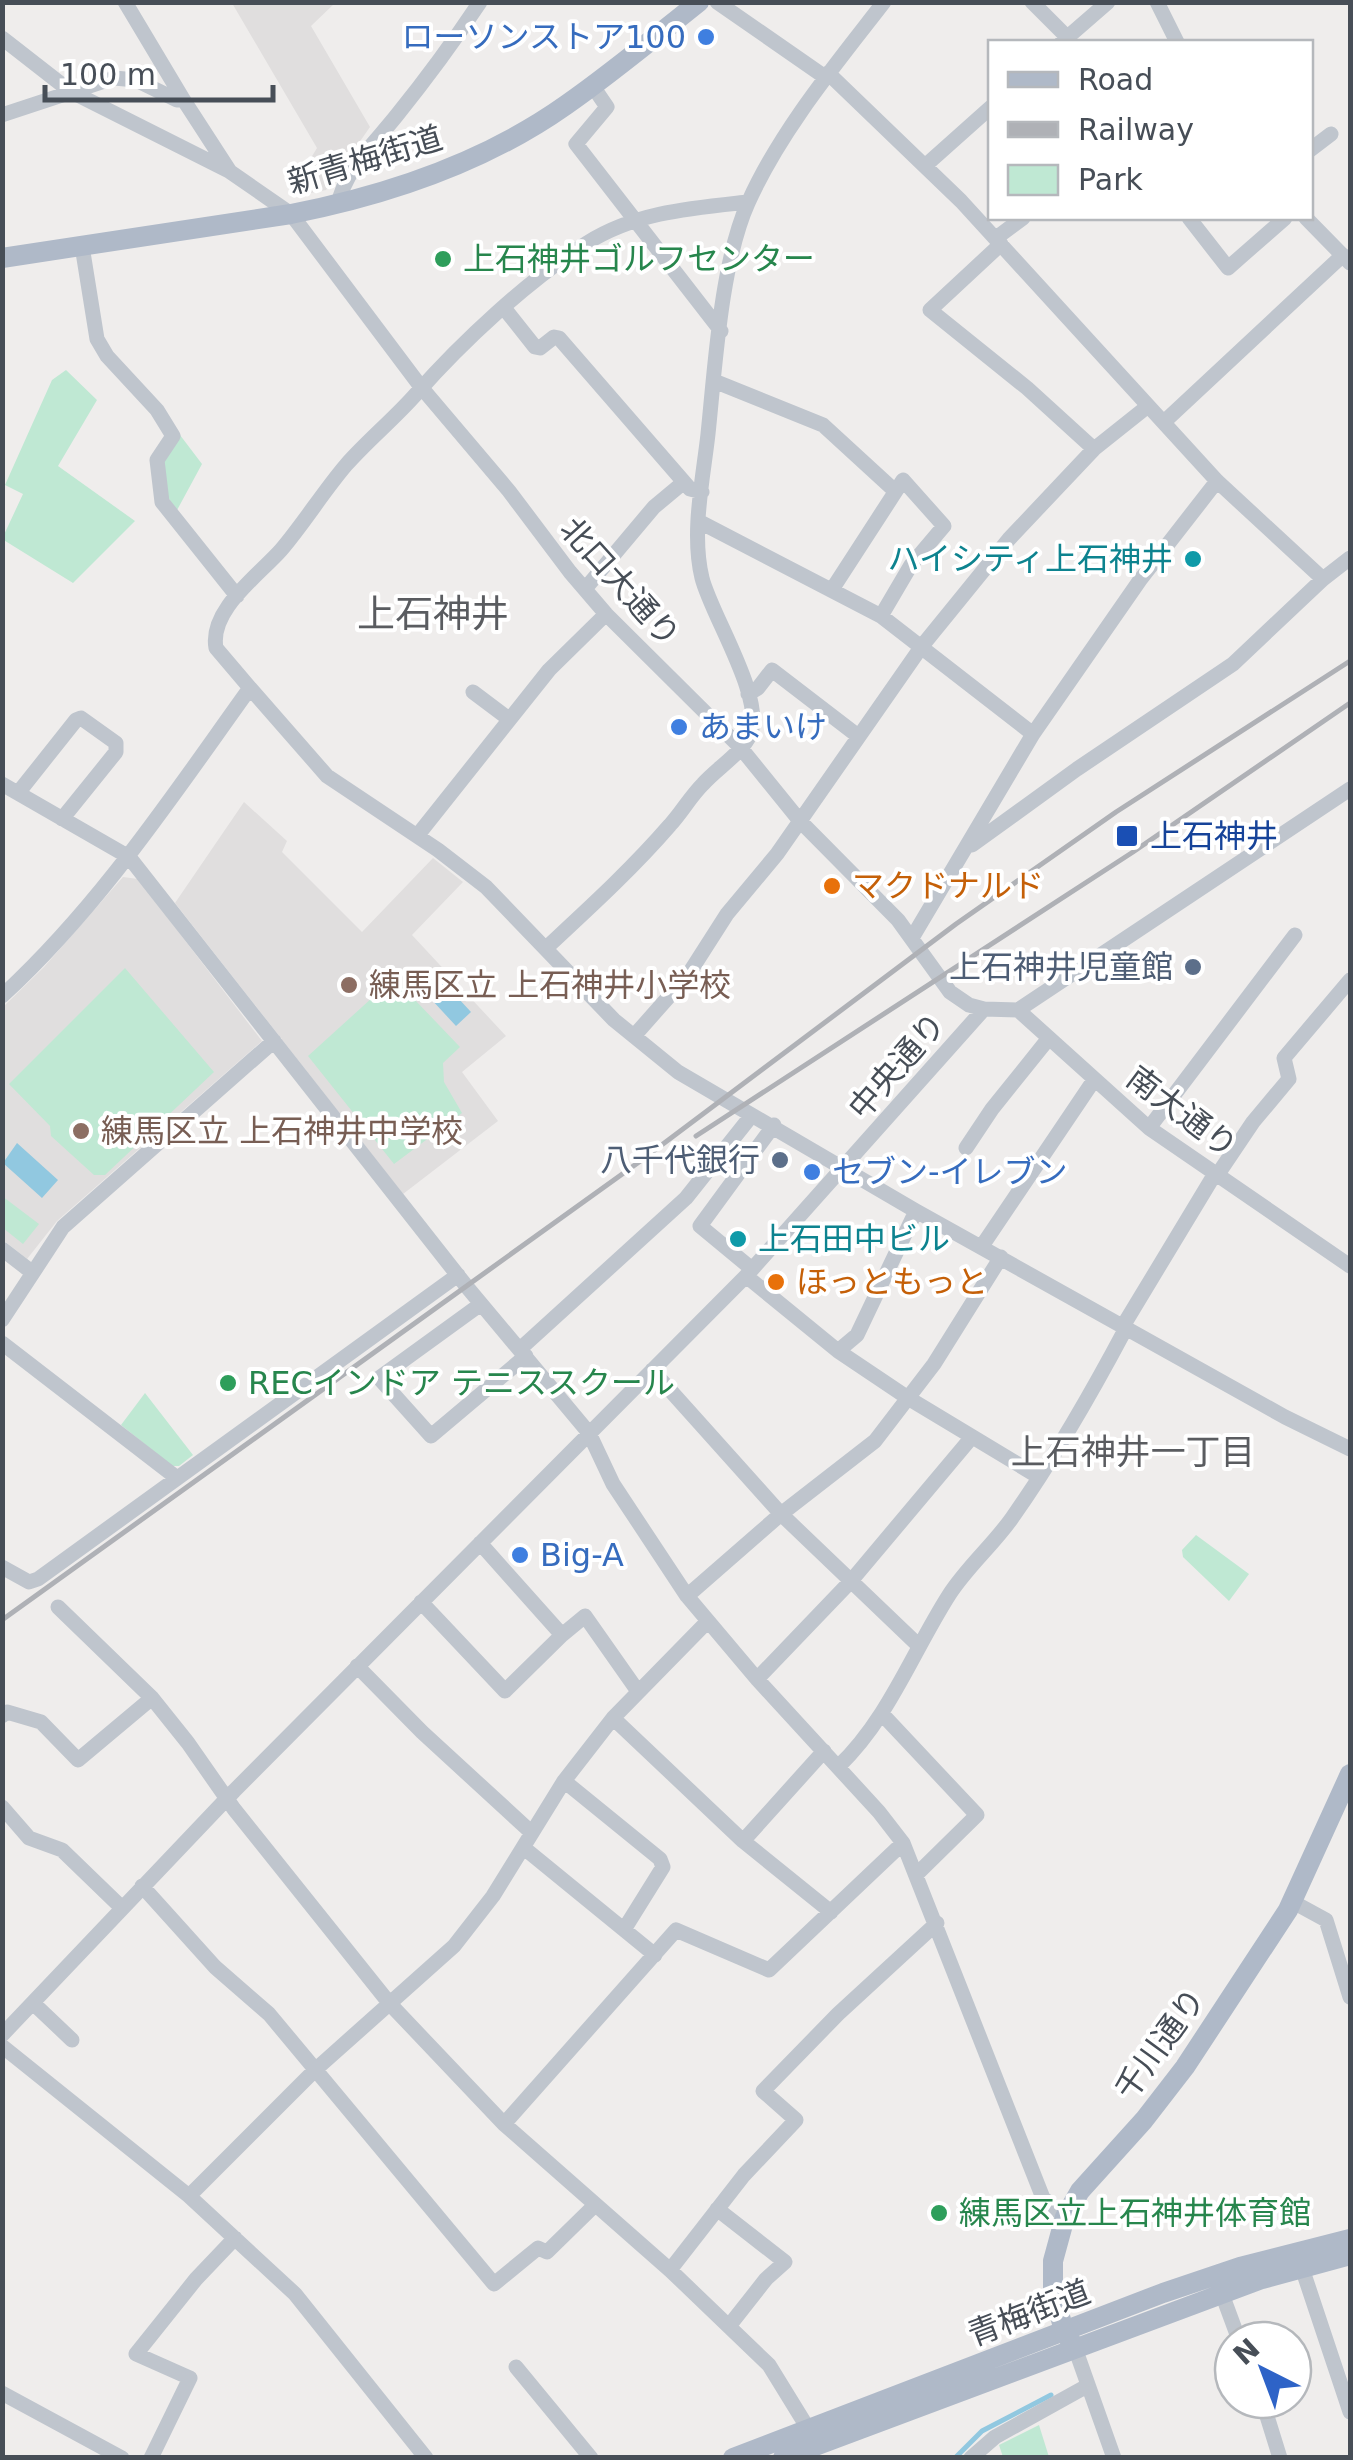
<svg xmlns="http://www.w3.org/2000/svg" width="1353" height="2460" viewBox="0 0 1353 2460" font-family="'DejaVu Sans','Noto Sans JP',sans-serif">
	<rect width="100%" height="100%" fill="#efedec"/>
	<!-- education -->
	<path fill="#e0dede" d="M 232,3 L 335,3 L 311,26 L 370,127 L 326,190 L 295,196 L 289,194 L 317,148 Z
		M 244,802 L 287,841 L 282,852 L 362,932 L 433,858 L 463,882 L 412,935 L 506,1036 L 462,1072 L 498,1121 L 403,1194 L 175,903 Z
		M 123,877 L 138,879 L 262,1041 L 57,1221 L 27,1259 L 3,1240 L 2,1008 L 44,967 Z"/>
	<!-- green -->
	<path fill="#bfe8d3" d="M 66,370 L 97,400 L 58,466 L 135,521 L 73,583 L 2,539 L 23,494 L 5,485 L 52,380 Z
		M 180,435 L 202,464 L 176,512 L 163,487 L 162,458 Z
		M 125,968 L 214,1072 L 105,1175 L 94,1175 L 51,1136 L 50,1126 L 9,1084 Z
		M 394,978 L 460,1047 L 443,1063 L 444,1082 L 462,1113 L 394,1164 L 308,1056 Z
		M 2,1196 L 39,1224 L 23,1244 L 3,1228 Z
		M 145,1393 L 193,1455 L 179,1466 L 172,1466 L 121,1425 Z
		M 1196,1535 L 1249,1574 L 1229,1601 L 1183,1557 L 1182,1550 Z
		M 1039,2425 L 1049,2457 L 1003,2457 L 999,2445 Z"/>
	<!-- water -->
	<path fill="#91c8e0" d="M 433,971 L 471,1012 L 456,1026 L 418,985 Z
		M 17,1143 L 58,1180 L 42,1198 L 3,1163 Z"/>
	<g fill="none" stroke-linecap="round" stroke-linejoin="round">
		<!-- stream -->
		<path stroke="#91c8e0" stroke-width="5" d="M 955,2458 L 982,2431 L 1051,2395"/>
		<!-- minor -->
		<path stroke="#bfc5cd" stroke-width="15" d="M 125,2 L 183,99
			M 717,2 L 825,77
			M 1032,2 L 1068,38
			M 1157,2 L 1177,42
			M 2,38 L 70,91 L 229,171 L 291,214 L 421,387 L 509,491 L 570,572 L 606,614 L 740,747 L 800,821 L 898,920 L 950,992 L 969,1005 L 984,1009 L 1018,1010 L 1149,1128 L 1350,1266
			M 1062,42 L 1108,2
			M 828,73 L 961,201 L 1217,481 L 1323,579
			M 592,85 L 607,107 L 576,144 L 721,331
			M 2,115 L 114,78 L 136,80 L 177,100 L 183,99 L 229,170
			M 1310,150 L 1331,134
			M 926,165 L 991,107
			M 338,205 C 345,169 375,143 397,115 C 426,79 454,41 480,2
			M 1189,218 L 1228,268 L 1285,218
			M 1306,218 L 1350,263
			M 996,238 L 1023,218
			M 1001,244 L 930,310 L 1027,388 L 1094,449
			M 82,246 L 97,339 L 107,356 L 157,410 L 173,436 L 157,460 L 162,502 L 237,596
			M 504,308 L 535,347 L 540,348 L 554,337 L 559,338 L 690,489 L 702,492
			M 714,381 L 823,425 L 895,491
			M 1164,422 L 1343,255
			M 700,522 L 881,616 L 1033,734
			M 833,588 L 903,480 L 944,526 L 911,565 L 881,616
			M 585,589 L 654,507 L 684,482
			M 250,688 L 216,648 C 209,610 258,576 281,550 C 304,523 323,492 346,465 C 368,440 394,419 416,394 C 462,342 527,281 587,243 C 636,212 692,208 748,202
			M 473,692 L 509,719
			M 748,694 L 758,688 L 772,670 L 858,736
			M 2,784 L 129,857 L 467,1287 L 589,1433 L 613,1484 L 687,1596 L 757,1679 L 879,1812 L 903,1843 L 1043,2198 L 1065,2217
			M 18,793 L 76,720 L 81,718 L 116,743 L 116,752 L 62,819
			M 417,836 L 549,670 L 606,614
			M 972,845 L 1077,769 L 1233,664 L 1323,579 L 1350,558
			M 912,938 L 1033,734 L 1140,580 L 1217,481
			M 546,948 C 588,909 632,869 670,825 C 682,812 690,797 703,784 C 716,769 742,753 750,735 C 766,699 711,615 702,578 C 691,533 703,479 708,434 C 715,367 721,263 748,203 C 780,131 836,64 884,2
			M 2,996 C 100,906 173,795 250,688 L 327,776 L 438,850 L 486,887 L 614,1020 L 678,1072 L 916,1211 L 1285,1417 L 1350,1449
			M 1018,1010 L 1350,789
			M 634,1036 L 688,975 L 727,914 L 777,854 L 922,646 L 1009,539 L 1094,449 L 1148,406
			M 1149,1128 L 1295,935
			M 966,1148 L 992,1109 L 1049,1038
			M 1218,1174 L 1253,1122 L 1289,1079 L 1284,1058 L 1350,980
			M 982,1246 L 1094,1080
			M 2,1249 L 33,1273
			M 752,1269 L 700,1226 L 774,1125
			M 746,1276 L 838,1351 L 908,1398 L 1039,1477
			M 481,1304 L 379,1378 L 431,1436 L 526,1356
			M 2,1320 L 63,1227 L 274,1041
			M 1123,1326 L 1216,1172
			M 2,1343 L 177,1478
			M 520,1349 L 686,1198 L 752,1115
			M 838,1351 L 857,1335 L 916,1211
			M 652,1370 L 781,1514 L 919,1646
			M 480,1543 L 562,1635 L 585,1616 L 637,1690
			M 2,1567 L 29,1582 L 38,1579 L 458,1275
			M 687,1596 L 781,1514 L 875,1441 L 934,1364 L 1001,1257
			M 421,1602 L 505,1691 L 562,1635
			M 58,1607 L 152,1698 L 188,1743 L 234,1809 L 390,2004 L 504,2124 L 670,2270 L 769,2365 L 809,2430
			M 357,1666 L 422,1732 L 532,1833
			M 757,1679 L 851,1581 L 972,1437
			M 883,1715 L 977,1815 L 917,1874
			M 2,1716 L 7,1712 L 41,1722 L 78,1760 L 152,1698
			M 613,1718 L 743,1841 L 831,1912
			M 838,1767 C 889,1718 912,1653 949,1595 C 967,1567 993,1545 1012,1518 C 1055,1457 1091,1394 1126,1328
			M 564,1781 L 660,1859 L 663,1867 L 625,1928
			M 2,1807 L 29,1838 L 62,1850 L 122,1908
			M 743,1841 L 824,1751
			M 524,1848 L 655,1955
			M 142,1886 L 215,1967 L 269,2014 L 494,2284 L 538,2248 L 547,2252 L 594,2206
			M 1293,1902 L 1326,1920 L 1350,1997
			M 33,2003 L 72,2040
			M 2,2035 L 234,1791 L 746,1276 L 984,1009
			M 2,2046 L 189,2196 L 295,2294 L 426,2458
			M 504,2124 L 676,1930 L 769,1970 L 903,1843
			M 189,2196 L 315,2070 L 454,1946 L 493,1896 L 564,1781 L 613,1718 L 708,1621
			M 717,2209 L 785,2262 L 766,2279 L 729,2326
			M 1302,2268 L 1350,2412
			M 670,2270 L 744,2175 L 796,2120 L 763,2091 L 838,2014 L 937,1923
			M 1222,2294 L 1239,2340
			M 1075,2348 L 1114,2458
			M 516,2367 L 591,2458
			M 2,2393 L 122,2458
			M 1262,2400 L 1280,2458
			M 151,2458 L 190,2378 L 136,2354 L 196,2279 L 235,2238
			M 971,2458 L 995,2437 L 1087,2386"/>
		<!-- major -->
		<path stroke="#afb9c8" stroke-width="20" d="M 2,258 L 291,214 C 388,195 484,163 566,105 C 612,73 655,37 699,2
			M 1075,2348 L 1064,2331 L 1053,2290 L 1053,2261 L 1065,2217 L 1080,2191 L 1144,2120 L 1185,2067 L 1288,1910 L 1350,1774
			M 733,2458 L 1163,2293 L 1240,2267 L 1350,2239
			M 783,2458 L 1262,2279 L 1350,2255"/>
		<!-- rail -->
		<path stroke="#afb1b6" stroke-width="5" d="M 696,1136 L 1133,852 L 1350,703
			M 2,1620 L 639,1162 L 956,924 L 1116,812 L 1350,661"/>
	</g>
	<!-- markers -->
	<g fill="#3f7fe0" stroke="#fff" stroke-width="4">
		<circle cx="706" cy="37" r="10"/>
		<circle cx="679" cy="727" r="10"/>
		<circle cx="812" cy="1172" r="10"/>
		<circle cx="520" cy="1555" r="10"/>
	</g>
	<g fill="#2e9e5b" stroke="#fff" stroke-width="4">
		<circle cx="443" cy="259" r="10"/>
		<circle cx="228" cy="1383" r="10"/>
		<circle cx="939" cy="2213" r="10"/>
	</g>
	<g fill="#0f9aa8" stroke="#fff" stroke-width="4">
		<circle cx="1193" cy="559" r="10"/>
		<circle cx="738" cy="1239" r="10"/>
	</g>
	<rect fill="#1a4fb4" stroke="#fff" stroke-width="4" x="1115" y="824" width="24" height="24" rx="5"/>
	<g fill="#e8710a" stroke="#fff" stroke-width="4">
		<circle cx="832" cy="886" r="10"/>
		<circle cx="776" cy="1282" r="10"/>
	</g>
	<g fill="#5c6f8a" stroke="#fff" stroke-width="4">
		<circle cx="1193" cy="967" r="10"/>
		<circle cx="780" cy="1160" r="10"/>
	</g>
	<g fill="#8d6e63" stroke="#fff" stroke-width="4">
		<circle cx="349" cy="985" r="10"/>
		<circle cx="81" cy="1131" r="10"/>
	</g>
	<g text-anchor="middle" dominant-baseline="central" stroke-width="8" stroke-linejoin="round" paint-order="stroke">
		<!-- shop labels -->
		<g font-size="32" fill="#366cbe" stroke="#fff" text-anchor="start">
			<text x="686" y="37" text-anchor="end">ローソンストア100</text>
			<text x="699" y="727">あまいけ</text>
			<text x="832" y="1172">セブン-イレブン</text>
			<text x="540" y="1555">Big-A</text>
		</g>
		<!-- street labels -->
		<g font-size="32" fill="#474e57" stroke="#fff">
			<text transform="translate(365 160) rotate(-17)">新青梅街道</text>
			<text transform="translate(620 582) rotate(48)">北口大通り</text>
			<text transform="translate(897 1066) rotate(-49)">中央通り</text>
			<text transform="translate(1182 1112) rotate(37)">南大通り</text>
			<text transform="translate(1160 2044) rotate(-54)">千川通り</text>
			<text transform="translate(1029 2313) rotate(-21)">青梅街道</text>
		</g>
		<!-- leisure labels -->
		<g font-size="32" fill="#27864d" stroke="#fff" text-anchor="start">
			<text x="463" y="259">上石神井ゴルフセンター</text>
			<text x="248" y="1383">RECインドア テニススクール</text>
			<text x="959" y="2213">練馬区立上石神井体育館</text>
		</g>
		<!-- culture labels -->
		<g font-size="32" fill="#0d838f" stroke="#fff" text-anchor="end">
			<text x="1173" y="559">ハイシティ上石神井</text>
			<text x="758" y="1239" text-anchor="start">上石田中ビル</text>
		</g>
		<!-- transit labels -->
		<g font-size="32" fill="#164399" stroke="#fff" text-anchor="start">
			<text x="1150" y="836">上石神井</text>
		</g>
		<!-- food labels -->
		<g font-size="32" fill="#c56008" stroke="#fff" text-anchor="start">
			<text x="852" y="886">マクドナルド</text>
			<text x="796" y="1282">ほっともっと</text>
		</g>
		<!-- service labels -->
		<g font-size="32" fill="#4e5e75" stroke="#fff" text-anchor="end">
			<text x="1173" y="967">上石神井児童館</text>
			<text x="760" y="1160">八千代銀行</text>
		</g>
		<!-- education labels -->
		<g font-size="32" fill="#785e54" stroke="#fff" text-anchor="start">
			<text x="369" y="985">練馬区立 上石神井小学校</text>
			<text x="101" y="1131">練馬区立 上石神井中学校</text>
		</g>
		<!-- neighbourhood labels -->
		<g font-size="35" fill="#5a5c60" stroke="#fff">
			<text x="1133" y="1452">上石神井一丁目</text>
		</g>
		<!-- quarter labels -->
		<g font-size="38" fill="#5a5c60" stroke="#fff">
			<text x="433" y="614">上石神井</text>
		</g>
	</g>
	<!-- border -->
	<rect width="1353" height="2460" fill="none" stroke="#474e57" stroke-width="10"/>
	<!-- legend -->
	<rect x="988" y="40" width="325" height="180" fill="#ffffff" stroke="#b5b8bc" stroke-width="2.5"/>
	<rect x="1008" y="72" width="50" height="15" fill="#afb9c8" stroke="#b5b8bc" stroke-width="2.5"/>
	<text x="1078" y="90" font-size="30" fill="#474e57">Road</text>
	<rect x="1008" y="122" width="50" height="15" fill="#afb1b6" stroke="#b5b8bc" stroke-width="2.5"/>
	<text x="1078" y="140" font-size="30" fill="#474e57">Railway</text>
	<rect x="1008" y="165" width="50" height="30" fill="#bfe8d3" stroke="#b5b8bc" stroke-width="2.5"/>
	<text x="1078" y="190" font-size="30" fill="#474e57">Park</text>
	<!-- north arrow -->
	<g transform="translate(1263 2370) rotate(318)"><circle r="48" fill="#ffffff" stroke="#b5b8bc" stroke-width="2.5"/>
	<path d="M0-8L18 38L0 25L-18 38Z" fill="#2e63c7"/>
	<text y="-15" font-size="28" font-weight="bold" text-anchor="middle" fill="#474e57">N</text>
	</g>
	<!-- scale -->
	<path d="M45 85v15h228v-15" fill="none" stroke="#474e57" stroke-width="5"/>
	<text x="60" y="85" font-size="30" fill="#474e57" stroke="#ffffff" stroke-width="8" paint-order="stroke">100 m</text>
</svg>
